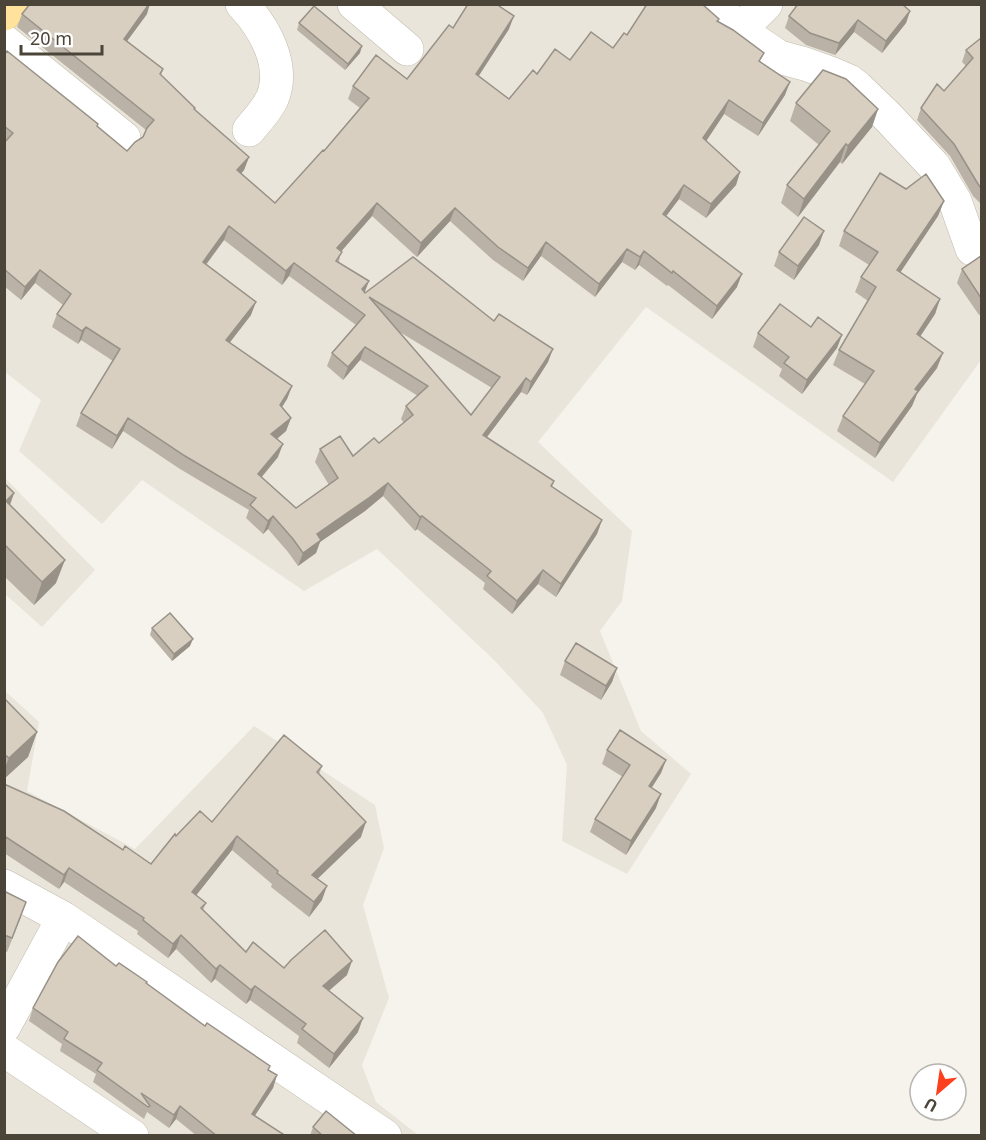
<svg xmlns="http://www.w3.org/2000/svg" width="986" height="1140" viewBox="0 0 986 1140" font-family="'Noto Sans',sans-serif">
	<rect width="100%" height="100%" fill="#f6f3ec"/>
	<!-- residential -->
	<path fill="#eae5da" d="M 4,5 L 981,5 L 981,360 L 893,482 L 646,307 L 538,442 L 632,531 L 622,601 L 600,631 L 641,731 L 691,774 L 627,874 L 562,841 L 567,765 L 543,713 L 495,661 L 377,549 L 304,591 L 142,480 L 102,524 L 19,451 L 41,400 L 5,372 Z
		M 5,478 L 95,570 L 42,627 L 5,594 Z
		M 4,690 L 39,722 L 27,791 L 135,849 L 254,726 L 375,805 L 384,848 L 363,905 L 389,998 L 362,1065 L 376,1102 L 418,1135 L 5,1135 Z"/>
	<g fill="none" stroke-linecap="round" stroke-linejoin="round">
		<defs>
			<path id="minor" d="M 242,4 C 265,28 286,66 272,99 C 266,111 257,120 249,130
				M 354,4 L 407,49
				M 710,4 L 754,40 L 779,57 L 805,64 L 833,74 L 849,81 L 857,87 L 887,116 L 934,166 L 955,201 L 972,249
				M 741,29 L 766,4
				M 4,41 L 124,138
				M 4,886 L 63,918 L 385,1136
				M 4,1027 L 63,918
				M 4,1050 L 132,1136"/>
			<path id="major" d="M 4,14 L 13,4"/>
		</defs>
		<!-- minor casing -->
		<use href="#minor" stroke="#c2bbae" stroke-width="34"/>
		<!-- major casing -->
		<use href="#major" stroke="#e6c16a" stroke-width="34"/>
		<!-- minor -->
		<use href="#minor" stroke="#fff" stroke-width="33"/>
		<!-- major -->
		<use href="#major" stroke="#ffe39c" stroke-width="33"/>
	</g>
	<!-- wall -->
	<path fill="#bab2a6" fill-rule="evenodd" d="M 910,11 L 906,23 L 882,53 L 854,32 L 835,55 L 806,45 L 785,28 L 789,16 Z
		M 22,14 L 147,14 L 127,41 L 163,69 L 161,75 L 194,109 L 249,157 L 244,170 L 241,174 L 275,203 L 324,151 L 360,108 L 348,99 L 353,86 L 407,79 L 453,28 L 509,29 L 478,76 L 509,99 L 537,74 L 570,60 L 613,48 L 627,35 L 719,19 L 718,22 L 761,62 L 785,95 L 758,136 L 724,114 L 706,141 L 740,172 L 736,185 L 706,218 L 679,199 L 666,216 L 737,287 L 712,319 L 668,285 L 667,286 L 639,265 L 635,270 L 622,262 L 595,297 L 541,256 L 523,281 L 493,260 L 450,221 L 417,257 L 372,216 L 341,251 L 339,262 L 365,293 L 494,321 L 548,362 L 527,395 L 521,392 L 486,438 L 554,481 L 552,487 L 602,520 L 597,534 L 556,597 L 538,584 L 512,614 L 483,589 L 485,583 L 417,529 L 415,531 L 383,496 L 365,511 L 320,542 L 316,553 L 298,566 L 288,552 L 268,529 L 263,534 L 246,518 L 249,510 L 180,469 L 123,431 L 112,449 L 76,426 L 81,413 L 113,361 L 81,340 L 78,344 L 52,327 L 57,314 L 63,305 L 35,283 L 21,300 L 4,286 L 4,55 L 127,151 L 143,137 L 146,130 L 17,27 ZM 224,240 L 282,285 L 289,276 L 356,325 L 332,353 L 327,366 L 343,380 L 360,360 L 418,396 L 406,406 L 401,419 L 404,423 L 379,443 L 353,456 L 320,449 L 315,462 L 329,485 L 296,508 L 262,477 L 278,457 L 277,439 L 286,431 L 291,418 L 282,407 L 287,399 L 292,386 L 229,343 L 251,315 L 206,265 ZM 398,331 L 492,388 L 471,415 Z
		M 299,23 L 360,53 L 345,70 L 297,30 Z
		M 981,38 L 981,204 L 973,196 L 950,156 L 917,120 L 921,108 L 944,91 L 966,66 L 962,62 L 966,50 Z
		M 796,103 L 878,109 L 872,127 L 842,164 L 840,162 L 798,217 L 781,203 L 787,185 L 819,145 L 790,121 Z
		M 906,189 L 944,201 L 938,216 L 900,272 L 940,299 L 935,314 L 920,336 L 937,368 L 917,394 L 912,406 L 875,458 L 837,431 L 843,416 L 865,384 L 833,365 L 839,350 L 868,301 L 855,292 L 861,277 L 869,265 L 839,246 L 844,231 Z
		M 819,245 L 794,280 L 774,266 L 779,252 Z
		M 981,256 L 981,314 L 979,315 L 957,283 L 962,269 Z
		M 811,327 L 842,335 L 837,348 L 802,394 L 779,376 L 782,369 L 753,347 L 758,333 Z
		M 4,483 L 14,493 L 10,505 L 56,583 L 34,605 L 4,576 Z
		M 152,628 L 190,646 L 172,661 L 150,635 Z
		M 565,661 L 617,668 L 612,682 L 601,700 L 560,675 Z
		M 4,698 L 37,732 L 28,757 L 4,779 Z
		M 607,750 L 666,760 L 661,773 L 651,788 L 656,808 L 626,855 L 590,832 L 595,819 L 623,777 L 602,764 Z
		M 322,766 L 319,774 L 361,837 L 317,879 L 322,900 L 309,917 L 271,887 L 272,884 L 232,850 L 196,895 L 206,903 L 203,910 L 246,952 L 284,968 L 347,975 L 329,991 L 358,1032 L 329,1068 L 297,1043 L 299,1036 L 250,1000 L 246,1004 L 215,979 L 211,983 L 176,949 L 168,958 L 137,934 L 138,931 L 64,882 L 59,889 L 4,853 L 4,784 L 123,850 L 151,864 L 176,836 L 212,822 Z
		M 4,891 L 21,917 L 7,952 L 4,951 Z
		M 116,966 L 146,983 L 205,1026 L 277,1075 L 273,1088 L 255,1115 L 286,1136 L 197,1136 L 176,1119 L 169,1128 L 147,1112 L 144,1119 L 93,1082 L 96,1074 L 60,1051 L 62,1044 L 29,1021 L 33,1008 Z
		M 313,1127 L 357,1136 L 310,1136 Z"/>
	<!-- shaded-wall -->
	<path fill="#979187" d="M 149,4 L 150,4 L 147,14 L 119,52 L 124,39 Z
		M 910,11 L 906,23 L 882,53 L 886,41 Z
		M 514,16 L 509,29 L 471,88 L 476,74 Z
		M 858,20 L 854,32 L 835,55 L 839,43 Z
		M 362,46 L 360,53 L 345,70 L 348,64 Z
		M 790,82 L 785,95 L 758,136 L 763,123 Z
		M 729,100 L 724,114 L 699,152 L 703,138 Z
		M 878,109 L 872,127 L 842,164 L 848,146 Z
		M 846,144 L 840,162 L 798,217 L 804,199 Z
		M 249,157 L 244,170 L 232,184 L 237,170 Z
		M 740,172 L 736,185 L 706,218 L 711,204 Z
		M 684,185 L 679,199 L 658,227 L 663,214 Z
		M 944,201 L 938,216 L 892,285 L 897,270 Z
		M 377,203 L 372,216 L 332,262 L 337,248 Z
		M 455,208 L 450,221 L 417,257 L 421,243 Z
		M 229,226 L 224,240 L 198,275 L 203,262 Z
		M 824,231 L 819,245 L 794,280 L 798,266 Z
		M 546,242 L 541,256 L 523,281 L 528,268 Z
		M 627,249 L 622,262 L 595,297 L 599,284 Z
		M 644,251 L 639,265 L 635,270 L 640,257 Z
		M 294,263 L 289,276 L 282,285 L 286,271 Z
		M 40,270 L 35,283 L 21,300 L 25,287 Z
		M 742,274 L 737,287 L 712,319 L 717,306 Z
		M 369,281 L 364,294 L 362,289 Z
		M 940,299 L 935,314 L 912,349 L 917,334 Z
		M 256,302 L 251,315 L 221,354 L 226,340 Z
		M 86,327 L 81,340 L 78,344 L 82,331 Z
		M 842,335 L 837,348 L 802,394 L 807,380 Z
		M 365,347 L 360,360 L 343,380 L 348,367 Z
		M 553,349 L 548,362 L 527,395 L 531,382 Z
		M 943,353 L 937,368 L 917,394 L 912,406 L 875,458 L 880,443 L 915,389 Z
		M 526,378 L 521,392 L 478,449 L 483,435 Z
		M 292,386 L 287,399 L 275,418 L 280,405 Z
		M 128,418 L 123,431 L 112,449 L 117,436 Z
		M 291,418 L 286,431 L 266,448 L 271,434 Z
		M 283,444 L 278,457 L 253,487 L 258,474 Z
		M 388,483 L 383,496 L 365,511 L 320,542 L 316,553 L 298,566 L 303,553 L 317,534 Z
		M 14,493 L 6,516 L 6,501 Z
		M 273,516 L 268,529 L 263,534 L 268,521 Z
		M 422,516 L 417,529 L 415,531 L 420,517 Z
		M 602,520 L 597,534 L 556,597 L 561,584 Z
		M 65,560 L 56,583 L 34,605 L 42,582 Z
		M 543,570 L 538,584 L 512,614 L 517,601 Z
		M 193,639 L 190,646 L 172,661 L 174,654 Z
		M 617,668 L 612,682 L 601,700 L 606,686 Z
		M 37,732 L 28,757 L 4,779 L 4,770 L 9,758 Z
		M 666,760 L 661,773 L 644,800 L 649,786 Z
		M 661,794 L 656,808 L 626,855 L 631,841 Z
		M 366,822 L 361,837 L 307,889 L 312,875 Z
		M 237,836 L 232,850 L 187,907 L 192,892 Z
		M 69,868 L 64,882 L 59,889 L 64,875 Z
		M 327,886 L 322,900 L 309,917 L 314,902 Z
		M 181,935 L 176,949 L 168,958 L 173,944 Z
		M 352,961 L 347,975 L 318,1000 L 323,986 Z
		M 220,965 L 215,979 L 211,983 L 216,969 Z
		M 255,986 L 250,1000 L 246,1004 L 251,990 Z
		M 363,1018 L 358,1032 L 329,1068 L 334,1054 Z
		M 277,1075 L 273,1088 L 248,1126 L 252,1114 Z
		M 180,1106 L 176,1119 L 169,1128 L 174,1115 Z"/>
	<!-- building -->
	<path fill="#d8cfc1" stroke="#979187" stroke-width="1.5" fill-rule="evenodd" d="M 30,4 L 149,4 L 124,39 L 163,69 L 160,74 L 195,108 L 194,109 L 249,157 L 237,170 L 275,203 L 323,150 L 324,151 L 369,98 L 353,86 L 376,55 L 407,79 L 449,25 L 453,28 L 468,4 L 496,4 L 514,16 L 476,74 L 509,99 L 533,70 L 537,74 L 555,49 L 570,60 L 591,32 L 613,48 L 624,33 L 627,35 L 647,4 L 702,4 L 719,19 L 717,21 L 733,30 L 764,53 L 759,61 L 790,82 L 763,123 L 729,100 L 703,138 L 740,172 L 711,204 L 684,185 L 663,214 L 742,274 L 717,306 L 673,271 L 672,273 L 644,251 L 640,257 L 627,249 L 599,284 L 546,242 L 528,268 L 498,247 L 455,208 L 421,243 L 377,203 L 337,248 L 342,252 L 336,261 L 369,281 L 362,289 L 365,293 L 413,257 L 494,321 L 499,314 L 553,349 L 531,382 L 526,378 L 483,435 L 554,481 L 551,486 L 602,520 L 561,584 L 543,570 L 517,601 L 487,576 L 491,571 L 422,516 L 420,517 L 388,483 L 370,497 L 317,534 L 321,540 L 303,553 L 293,539 L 273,516 L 268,521 L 250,505 L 256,498 L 185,456 L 128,418 L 117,436 L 81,413 L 120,349 L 86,327 L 82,331 L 57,314 L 71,294 L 40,270 L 25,287 L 4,269 L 4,143 L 13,133 L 4,126 L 4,55 L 7,51 L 98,124 L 97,126 L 127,151 L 135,142 L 143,137 L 147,128 L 154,120 L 22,14 ZM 229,226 L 286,271 L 294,263 L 365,315 L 332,353 L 348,367 L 365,347 L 428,386 L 406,406 L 413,415 L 379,443 L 374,438 L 353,456 L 340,436 L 320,449 L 338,478 L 296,508 L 258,474 L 283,444 L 271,434 L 291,418 L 280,405 L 292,386 L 226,340 L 256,302 L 203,262 ZM 369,297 L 500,377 L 471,415 Z
		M 798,4 L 902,4 L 910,11 L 886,41 L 858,20 L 839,43 L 810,33 L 789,16 Z
		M 314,6 L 362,46 L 348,64 L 299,23 Z
		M 981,38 L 981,188 L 978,184 L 954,144 L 921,108 L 937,84 L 944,91 L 973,58 L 966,50 Z
		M 823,70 L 846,79 L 878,109 L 848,146 L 846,144 L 804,199 L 787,185 L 830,131 L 796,103 Z
		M 880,173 L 906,189 L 926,174 L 944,201 L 897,270 L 940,299 L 917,334 L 943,353 L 915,389 L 918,391 L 880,443 L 843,416 L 874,371 L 839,350 L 876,287 L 861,277 L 878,252 L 844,231 Z
		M 804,217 L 824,231 L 798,266 L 779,252 Z
		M 981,256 L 981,298 L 962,269 Z
		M 780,304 L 811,327 L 818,317 L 842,335 L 807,380 L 784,363 L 789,357 L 758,333 Z
		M 4,483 L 14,493 L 6,501 L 65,560 L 42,582 L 4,544 Z
		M 170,613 L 193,639 L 174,654 L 152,628 Z
		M 576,643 L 617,668 L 606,686 L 565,661 Z
		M 4,698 L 37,732 L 9,758 L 4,754 Z
		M 620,730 L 666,760 L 649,786 L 661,794 L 631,841 L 595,819 L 630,765 L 607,750 Z
		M 284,735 L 322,766 L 317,772 L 366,822 L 312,875 L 327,886 L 314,902 L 277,873 L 278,871 L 237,836 L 192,892 L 206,903 L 201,908 L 246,952 L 253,942 L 284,968 L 291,960 L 325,930 L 352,961 L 323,986 L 363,1018 L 334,1054 L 302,1029 L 306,1024 L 255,986 L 251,990 L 220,965 L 216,969 L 181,935 L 173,944 L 143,920 L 144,918 L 69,868 L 64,875 L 6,837 L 4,840 L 4,784 L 64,811 L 123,850 L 125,846 L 151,864 L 175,834 L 176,836 L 200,811 L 212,822 Z
		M 4,891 L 26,902 L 12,938 L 4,935 Z
		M 78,936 L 116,966 L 119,963 L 147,982 L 146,983 L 205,1026 L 207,1023 L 270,1066 L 268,1070 L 277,1075 L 252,1114 L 286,1136 L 217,1136 L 180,1106 L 174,1115 L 141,1093 L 150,1106 L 148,1107 L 97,1070 L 102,1063 L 64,1039 L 68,1032 L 33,1008 L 58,962 Z
		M 326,1111 L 357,1136 L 323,1136 L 313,1127 Z"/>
	<!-- border -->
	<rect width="986" height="1140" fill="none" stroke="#4b4439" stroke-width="12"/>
	<!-- north arrow -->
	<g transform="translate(938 1092) rotate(209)"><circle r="28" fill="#ffffff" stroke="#b7b4b0" stroke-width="1.5"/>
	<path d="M0-4.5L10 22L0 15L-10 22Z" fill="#fc3f1d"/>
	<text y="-9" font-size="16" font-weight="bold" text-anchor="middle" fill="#4b4439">U</text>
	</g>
	<!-- scale -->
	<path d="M21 45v9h81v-9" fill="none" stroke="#4b4439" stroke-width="3"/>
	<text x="30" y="45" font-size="18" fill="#4b4439" stroke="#ffffff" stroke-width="4.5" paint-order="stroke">20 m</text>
</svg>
